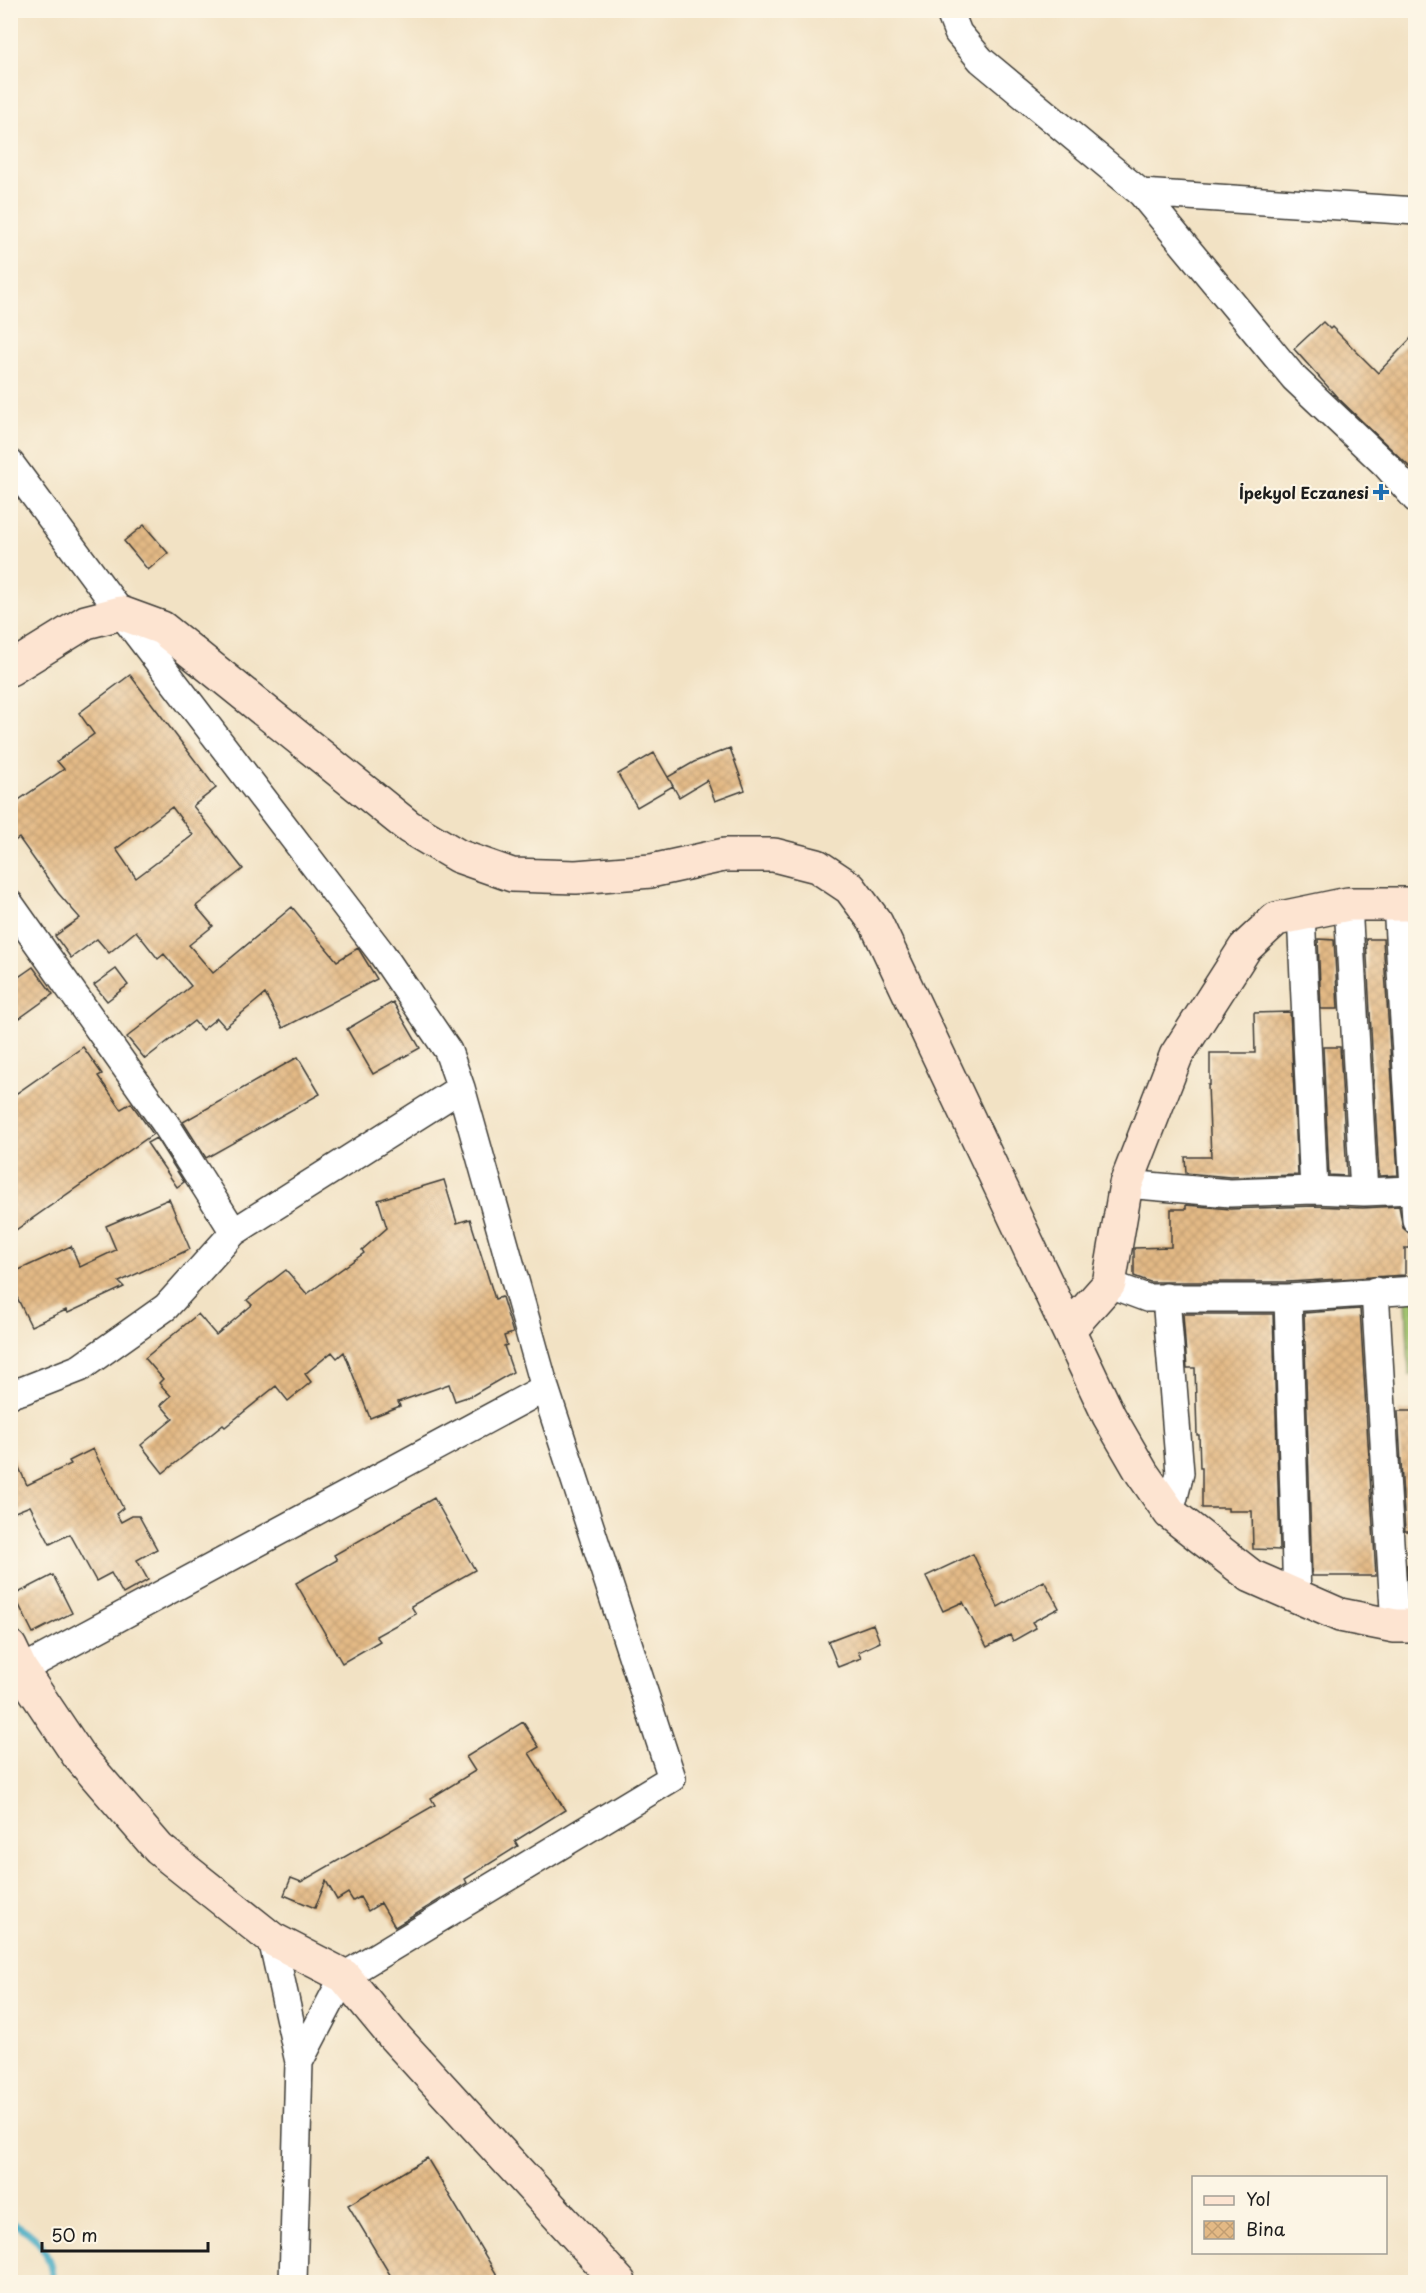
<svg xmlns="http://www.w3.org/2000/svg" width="1426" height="2293" viewBox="0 0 1426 2293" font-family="'Playpen Sans',sans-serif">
	<defs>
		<pattern id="building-cross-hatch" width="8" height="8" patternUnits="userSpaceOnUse" patternTransform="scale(1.5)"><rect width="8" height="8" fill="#e3b985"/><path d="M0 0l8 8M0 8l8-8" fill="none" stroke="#c29e72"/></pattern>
	</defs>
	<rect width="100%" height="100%" fill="#fcf5e5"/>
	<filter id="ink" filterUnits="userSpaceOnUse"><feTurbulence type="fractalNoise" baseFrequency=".0167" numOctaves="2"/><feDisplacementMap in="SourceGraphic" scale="12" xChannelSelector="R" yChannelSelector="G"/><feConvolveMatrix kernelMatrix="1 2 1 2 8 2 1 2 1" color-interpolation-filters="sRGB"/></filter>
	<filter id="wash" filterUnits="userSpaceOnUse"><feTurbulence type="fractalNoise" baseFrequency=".008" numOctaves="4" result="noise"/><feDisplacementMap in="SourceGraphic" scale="24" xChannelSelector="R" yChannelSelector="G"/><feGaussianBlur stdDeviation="1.35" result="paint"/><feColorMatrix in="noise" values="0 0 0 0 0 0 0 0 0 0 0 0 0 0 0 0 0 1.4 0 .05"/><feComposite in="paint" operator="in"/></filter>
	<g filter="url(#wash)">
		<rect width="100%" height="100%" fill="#f2e2c4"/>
		<!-- park -->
		<path fill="#a3c56e" stroke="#607045" stroke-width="1.5" d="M 1406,1295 L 1415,1295 L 1415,1375 L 1409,1375 Z"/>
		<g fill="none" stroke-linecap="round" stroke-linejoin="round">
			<!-- stream -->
			<path stroke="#43aac3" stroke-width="7" d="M 10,2222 C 36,2233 53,2254 52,2282"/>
		</g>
		<g id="blocks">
			<!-- building -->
			<path fill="url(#building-cross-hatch)" fill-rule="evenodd" d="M 1323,322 L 1330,329 L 1332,327 L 1378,373 L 1416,333 L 1416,473 L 1337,397 L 1294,349 Z
				M 144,525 L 168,553 L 148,570 L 124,541 Z
				M 130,675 L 216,788 L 193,806 L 243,869 L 196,906 L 213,926 L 189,945 L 213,973 L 292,907 L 337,961 L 358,948 L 377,979 L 283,1028 L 265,994 L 225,1027 L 217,1018 L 202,1030 L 194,1021 L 145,1059 L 127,1037 L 191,986 L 164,954 L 158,959 L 136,931 L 109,953 L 97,939 L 71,958 L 55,936 L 80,918 L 58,893 L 19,838 L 10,844 L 10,806 L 64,769 L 57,761 L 94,734 L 79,713 ZM 172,807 L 193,835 L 136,878 L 116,849 Z
				M 730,748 L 745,790 L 715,801 L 707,780 L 679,797 L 668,777 L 694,762 Z
				M 654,753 L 673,786 L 637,807 L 618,774 Z
				M 1318,939 L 1334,940 L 1338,1009 L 1321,1009 Z
				M 1366,939 L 1383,939 L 1398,1175 L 1379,1176 Z
				M 33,967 L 53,994 L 10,1025 L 10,983 Z
				M 116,969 L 128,985 L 107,1001 L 94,985 Z
				M 393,1002 L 420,1048 L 373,1074 L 347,1029 Z
				M 1290,1012 L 1298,1175 L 1230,1177 L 1186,1173 L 1185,1157 L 1211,1157 L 1208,1085 L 1210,1085 L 1210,1053 L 1255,1053 L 1254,1013 Z
				M 83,1047 L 102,1074 L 98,1076 L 121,1109 L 131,1103 L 153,1134 L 10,1234 L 10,1098 Z
				M 1323,1047 L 1340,1047 L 1347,1176 L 1329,1175 Z
				M 298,1057 L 320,1094 L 206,1158 L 183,1122 Z
				M 156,1138 L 184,1182 L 177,1187 L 147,1143 Z
				M 444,1180 L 457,1223 L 470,1219 L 495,1299 L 502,1297 L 513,1333 L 504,1336 L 507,1345 L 504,1346 L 513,1372 L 473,1395 L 455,1401 L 449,1384 L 398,1402 L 400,1406 L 370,1418 L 344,1352 L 337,1358 L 332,1352 L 305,1374 L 311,1382 L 288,1401 L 276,1386 L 225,1427 L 223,1425 L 163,1473 L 141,1445 L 173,1419 L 161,1405 L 171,1396 L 159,1383 L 163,1379 L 145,1358 L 198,1314 L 216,1335 L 252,1305 L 247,1300 L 286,1270 L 307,1294 L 364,1253 L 362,1250 L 387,1228 L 378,1200 Z
				M 169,1199 L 190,1249 L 119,1282 L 124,1287 L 68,1313 L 66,1310 L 31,1326 L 10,1283 L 10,1274 L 71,1246 L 80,1267 L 116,1250 L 106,1226 Z
				M 1186,1205 L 1230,1209 L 1314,1206 L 1363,1208 L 1399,1206 L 1403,1228 L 1410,1234 L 1410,1248 L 1405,1248 L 1405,1275 L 1288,1282 L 1150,1282 L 1134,1276 L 1134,1248 L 1171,1247 L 1171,1209 L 1186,1209 Z
				M 1360,1309 L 1376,1576 L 1312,1576 L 1304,1313 Z
				M 1183,1314 L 1273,1314 L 1280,1550 L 1253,1549 L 1252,1511 L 1228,1511 L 1228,1508 L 1202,1508 L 1202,1468 L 1200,1468 L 1199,1435 L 1197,1435 L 1195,1368 L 1187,1368 Z
				M 1398,1411 L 1416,1411 L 1416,1515 L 1414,1515 L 1413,1531 L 1405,1531 Z
				M 10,1448 L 27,1485 L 71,1464 L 69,1461 L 93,1449 L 123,1508 L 116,1514 L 121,1522 L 132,1516 L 139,1516 L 157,1549 L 137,1560 L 148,1580 L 123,1594 L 111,1573 L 96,1581 L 70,1534 L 50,1544 L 30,1506 L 10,1514 Z
				M 434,1498 L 475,1570 L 411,1606 L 416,1614 L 376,1636 L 380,1641 L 342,1663 L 296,1583 L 337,1560 L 334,1555 Z
				M 973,1554 L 998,1607 L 1044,1581 L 1059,1608 L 1032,1622 L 1036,1628 L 1013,1641 L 1010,1635 L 987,1647 L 963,1602 L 943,1611 L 926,1576 Z
				M 1407,1565 L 1416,1565 L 1414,1601 L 1409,1601 Z
				M 53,1575 L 72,1613 L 33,1633 L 14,1595 Z
				M 873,1624 L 880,1642 L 858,1652 L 861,1658 L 838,1667 L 828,1641 Z
				M 523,1722 L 539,1747 L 529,1753 L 565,1810 L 515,1841 L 518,1846 L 465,1879 L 467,1883 L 395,1927 L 381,1903 L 368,1911 L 360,1897 L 353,1901 L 348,1893 L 337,1900 L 326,1881 L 315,1908 L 284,1895 L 291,1878 L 301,1882 L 435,1805 L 431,1798 L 475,1771 L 466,1757 Z
				M 427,2158 L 497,2275 L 486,2283 L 395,2283 L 348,2205 Z"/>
		</g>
	</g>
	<g filter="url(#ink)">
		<use href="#blocks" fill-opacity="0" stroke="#3c3a35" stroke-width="1.5"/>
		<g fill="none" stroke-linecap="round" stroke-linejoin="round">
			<defs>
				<path id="street" d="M 949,10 L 958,33 L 981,60 L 1141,193 L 1294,378 L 1386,465 L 1416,499
					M 1141,193 L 1416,211
					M 10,463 L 121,613 L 382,954 L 448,1051 L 461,1088 L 545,1388 L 672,1778 L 344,1976 L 299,2062 L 293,2282
					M 10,904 L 165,1123 L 234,1232
					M 1348,904 L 1364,1192
					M 1397,904 L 1416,1220
					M 1301,914 L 1314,1190
					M 1126,1184 L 1230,1193 L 1314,1190 L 1364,1192 L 1412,1190
					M 1109,1284 L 1147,1298 L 1288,1298 L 1416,1290
					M 1375,1291 L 1395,1626
					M 1166,1297 L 1180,1473 L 1170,1513
					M 1288,1298 L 1297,1598
					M 10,1394 L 24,1390 L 80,1368 L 166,1307 L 234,1232 L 461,1088
					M 21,1670 L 545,1388
					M 272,1939 L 299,2062"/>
				<path id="secondary" d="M 10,669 L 86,622 L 121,613 L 162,628 L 409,827 L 458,856 L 512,875 L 576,877 L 651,871 L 724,855 L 774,855 L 817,866 L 850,888 L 876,923 L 1109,1416 L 1142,1473 L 1170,1513 L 1251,1576 L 1340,1615 L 1395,1626 L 1416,1626
					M 1069,1329 L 1109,1284 L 1126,1184 L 1176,1056 L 1245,948 L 1276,919 L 1348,904 L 1416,904
					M 10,1647 L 21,1670 L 78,1755 L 159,1849 L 272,1939 L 344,1976 L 392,2034 L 619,2282"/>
			</defs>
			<!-- street casing -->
			<use href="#street" stroke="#3c3a35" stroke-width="30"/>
			<!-- secondary casing -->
			<use href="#secondary" stroke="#3c3a35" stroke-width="36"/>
			<!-- street -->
			<use href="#street" stroke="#fff" stroke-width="27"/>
			<!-- secondary -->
			<use href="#secondary" stroke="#fde4d1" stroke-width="33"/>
		</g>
	</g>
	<!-- markers -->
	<path fill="#1f6fb2" stroke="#fcf5e5" stroke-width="2" d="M1378 483h6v6h6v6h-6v6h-6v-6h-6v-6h6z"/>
	<g text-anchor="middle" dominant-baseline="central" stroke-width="4.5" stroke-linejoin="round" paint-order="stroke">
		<!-- poi labels -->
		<g font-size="16" font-weight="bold" fill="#1c1c1c" stroke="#fcf5e5" text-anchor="end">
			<text x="1369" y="492">İpekyol Eczanesi</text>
		</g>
	</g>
	<!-- margin -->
	<rect width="1426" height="2293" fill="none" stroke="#fcf5e5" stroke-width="36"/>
	<!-- legend -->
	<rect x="1192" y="2176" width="195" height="78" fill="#fcf5e5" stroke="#a29e95" stroke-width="1.5"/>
	<rect x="1204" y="2196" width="30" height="9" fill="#fde4d1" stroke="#a29e95" stroke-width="1.5"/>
	<text x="1246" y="2206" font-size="18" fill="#1c1c1c">Yol</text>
	<rect x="1204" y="2221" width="30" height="18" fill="url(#building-cross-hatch)" stroke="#a29e95" stroke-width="1.5"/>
	<text x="1246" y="2236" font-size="18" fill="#1c1c1c">Bina</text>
	<!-- scale -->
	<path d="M42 2242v9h166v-9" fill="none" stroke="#1c1c1c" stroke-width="3"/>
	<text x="51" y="2242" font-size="18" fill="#1c1c1c" stroke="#fcf5e5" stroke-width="4.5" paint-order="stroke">50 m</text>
</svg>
